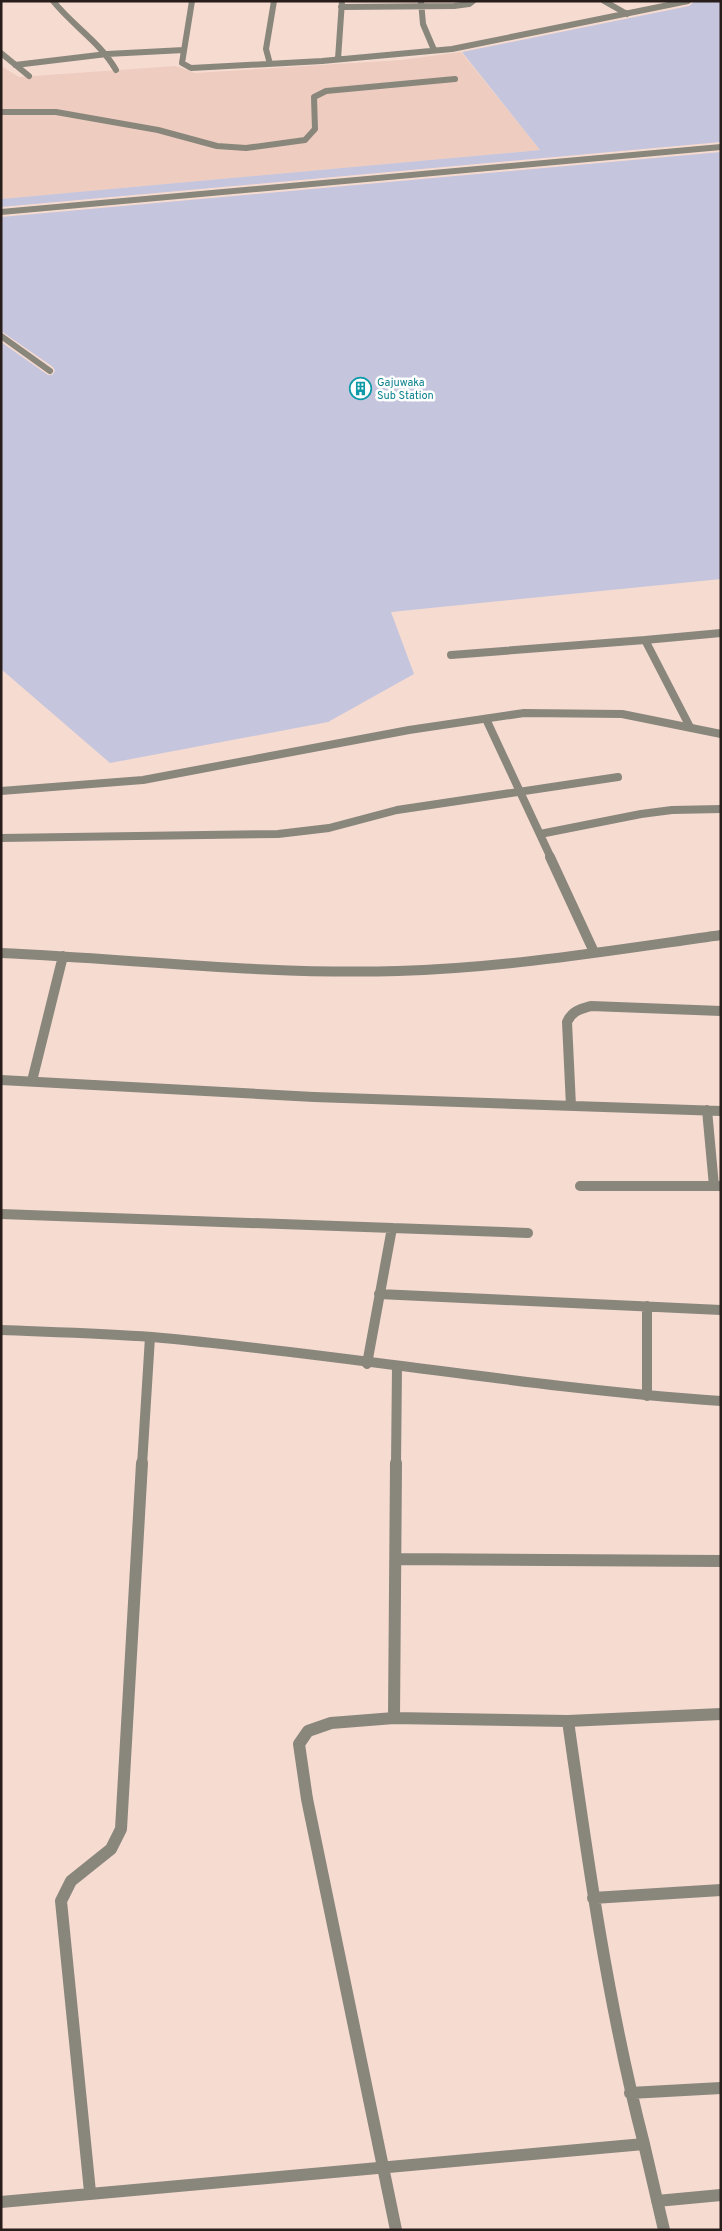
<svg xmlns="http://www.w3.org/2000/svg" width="722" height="2231" viewBox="0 0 722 2231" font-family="Overpass,sans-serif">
	<rect width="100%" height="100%" fill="#f6dbd0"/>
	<!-- built -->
	<path fill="#eeccbf" d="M 461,52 L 540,150 L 1,199 L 1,66 L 19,77 L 176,66 L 195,73 L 401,60 Z"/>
	<!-- building -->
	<path fill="#c5c5dd" d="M 695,1 L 721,1 L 721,142 L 1,207 L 1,199 L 540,150 L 462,52 L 689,6 Z
		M 721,152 L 721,579 L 391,612 L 414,674 L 328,722 L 110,763 L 1,669 L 1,342 L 48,375 L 52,375 L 55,371 L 53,367 L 1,331 L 1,217 Z"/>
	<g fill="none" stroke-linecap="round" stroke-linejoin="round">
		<!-- service -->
		<path stroke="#89867c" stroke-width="6" d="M 1,112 L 56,112 L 158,130 L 217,146 L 246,148 L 305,140 L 315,129 L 314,97 L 326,91 L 455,79
			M 1,212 L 721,147
			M 1,336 L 50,371"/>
		<!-- minor-far3 -->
		<path stroke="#89867c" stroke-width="6" d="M 53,1 C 73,26 100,42 116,70
			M 192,1 L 182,63 L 191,68 L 322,61 L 452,49 L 688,1
			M 421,1 L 423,24 L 434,50
			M 604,1 L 627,14
			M 341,7 L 454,6 L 469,4 L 473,1
			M 1,53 L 29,76
			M 338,59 L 342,1
			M 270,64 L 266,49 L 274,1
			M 15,65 L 107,54 L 184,50"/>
		<!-- minor-far2 -->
		<path stroke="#89867c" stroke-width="8" d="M 451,655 L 645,640
			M 486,719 L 551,858
			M 690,727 L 645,640 L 721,633
			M 540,834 L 641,814 L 672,810 L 721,809
			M 1,838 L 278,834 L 329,828 L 397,810 L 618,777"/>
		<!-- minor-far1 -->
		<path stroke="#89867c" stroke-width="10" d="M 550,857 L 594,952
			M 1,953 C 133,959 265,975 398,971 C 506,968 614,950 721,935
			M 1,1080 L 314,1097 L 721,1111
			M 32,1081 L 63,956
			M 571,1106 L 567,1022 C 572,1011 580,1009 591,1006 L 721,1011
			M 707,1110 L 714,1186
			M 580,1186 L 721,1186
			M 1,1214 L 528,1233
			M 379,1294 L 721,1310
			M 647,1306 L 647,1396
			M 367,1364 L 392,1228
			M 142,1465 L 150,1337
			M 396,1465 L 397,1366"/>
		<!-- minor -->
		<path stroke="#89867c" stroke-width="12" d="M 396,1559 L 721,1561
			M 394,1718 L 331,1723 L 308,1731 L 299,1744 L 307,1799 L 396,2230
			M 568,1721 L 721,1714
			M 593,1898 L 721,1890
			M 630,2093 L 721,2088
			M 644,2144 L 664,2230
			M 90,2192 L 61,1901 L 71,1881 L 111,1849 L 121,1829 L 142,1463
			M 657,2201 L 721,2195
			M 1,2202 L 644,2144 C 608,2005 588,1863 568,1721 L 394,1718 L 396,1463"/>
		<!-- tertiary-far1 -->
		<path stroke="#89867c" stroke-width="8" d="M 1,791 L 143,780 L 409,730 L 524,713 L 622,714 L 721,734"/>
		<!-- tertiary -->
		<path stroke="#89867c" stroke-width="10" d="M 1,1330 C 51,1332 102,1333 152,1337 C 342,1354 530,1388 721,1401"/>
	</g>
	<!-- icons -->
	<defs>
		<symbol id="building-ring" viewBox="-11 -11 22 22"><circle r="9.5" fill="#fff" stroke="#0f9aa8" stroke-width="1.5"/><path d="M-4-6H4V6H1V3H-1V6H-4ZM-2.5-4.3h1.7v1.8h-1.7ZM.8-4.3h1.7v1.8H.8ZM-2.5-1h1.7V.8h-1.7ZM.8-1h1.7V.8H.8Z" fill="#0f9aa8"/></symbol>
	</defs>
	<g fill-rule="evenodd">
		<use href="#building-ring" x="348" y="376" width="25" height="25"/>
	</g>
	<g text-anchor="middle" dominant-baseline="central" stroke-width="5" stroke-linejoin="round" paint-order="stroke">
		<!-- far-culture labels -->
		<g font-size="11" fill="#0d838f" stroke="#fff" text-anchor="start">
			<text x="377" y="383">Gajuwaka<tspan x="377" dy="13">Sub Station</tspan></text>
		</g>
	</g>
	<!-- border -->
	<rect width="722" height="2231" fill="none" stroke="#271d1a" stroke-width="5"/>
</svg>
